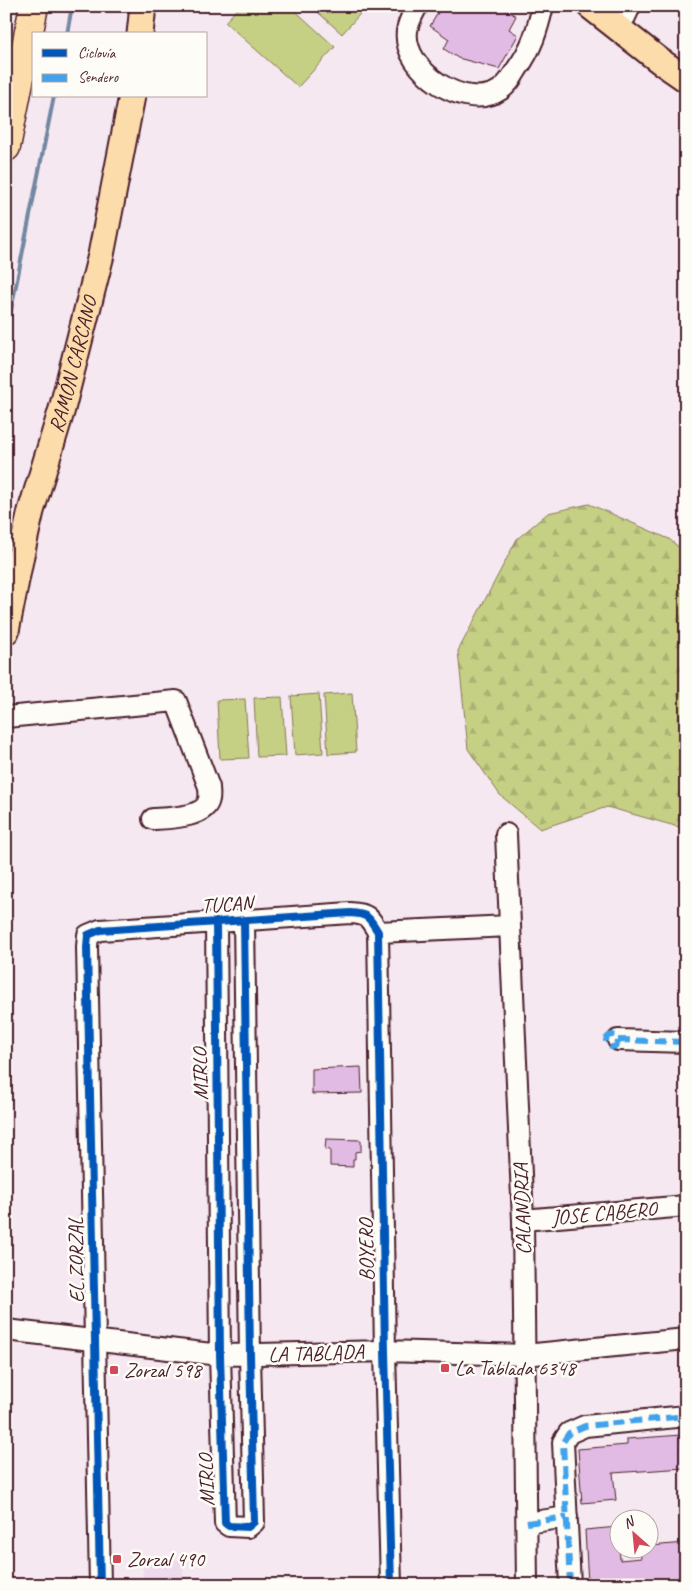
<svg xmlns="http://www.w3.org/2000/svg" width="692" height="1591" viewBox="0 0 692 1591" font-family="Caveat,sans-serif">
	<defs>
		<pattern id="forest-firs" width="22" height="20" patternUnits="userSpaceOnUse" patternTransform="scale(1.25)"><rect width="22" height="20" fill="#c5d084"/><path d="M5 1l3.5 6h-7zM16 11l3.5 6h-7z" fill="#abb272"/></pattern>
	</defs>
	<rect width="100%" height="100%" fill="#f5e8f1"/>
	<filter id="ink" filterUnits="userSpaceOnUse"><feTurbulence type="fractalNoise" baseFrequency=".02" numOctaves="2"/><feDisplacementMap in="SourceGraphic" scale="10" xChannelSelector="R" yChannelSelector="G"/><feConvolveMatrix kernelMatrix="1 2 1 2 8 2 1 2 1" color-interpolation-filters="sRGB"/></filter>
	<g filter="url(#ink)">
		<!-- built -->
		<path fill="#efdaed" d="M 182,1559 L 184,1585 L 143,1585 L 143,1562 Z"/>
		<!-- green -->
		<path fill="#c5d084" stroke="#887858" d="M 240,6 L 290,6 L 335,47 L 298,87 L 225,22 Z
			M 311,6 L 367,6 L 342,34 Z
			M 352,693 L 356,752 L 328,754 L 324,695 Z
			M 319,694 L 323,753 L 295,755 L 291,696 Z
			M 282,697 L 286,756 L 257,757 L 254,698 Z
			M 245,699 L 249,758 L 220,759 L 217,700 Z"/>
		<!-- forest -->
		<path fill="url(#forest-firs)" stroke="#887858" d="M 589,504 L 669,539 L 686,553 L 686,829 L 607,807 L 540,829 L 500,795 L 468,749 L 458,651 L 517,539 L 548,513 Z"/>
		<g fill="none" stroke-linecap="round" stroke-linejoin="round">
			<!-- stream -->
			<path stroke="#7387a1" stroke-width="4" d="M 67,34 L 72,6
				M 6,335 L 54,96"/>
		</g>
		<!-- building -->
		<path fill="#e2bbe4" stroke="#4a1f2b" d="M 442,6 L 500,6 L 516,16 L 509,29 L 518,35 L 499,69 L 458,58 L 444,49 L 449,39 L 430,26 Z
			M 361,1067 L 362,1093 L 312,1094 L 312,1069 Z
			M 326,1139 L 361,1140 L 361,1151 L 355,1152 L 355,1159 L 353,1159 L 353,1167 L 330,1166 L 330,1150 L 325,1149 Z
			M 681,1435 L 684,1468 L 613,1473 L 616,1500 L 582,1503 L 578,1449 L 627,1445 L 627,1439 Z
			M 618,1527 L 620,1560 L 641,1558 L 640,1548 L 650,1548 L 650,1546 L 686,1543 L 686,1577 L 588,1584 L 585,1530 Z"/>
		<g fill="none" stroke-linecap="round" stroke-linejoin="round">
			<defs>
				<path id="minor" d="M 417,6 C 413,14 408,22 407,31 C 402,70 466,113 500,90 C 508,85 512,77 517,69 C 532,48 537,31 543,6
					M 625,17 L 630,6
					M 6,717 L 176,701 L 209,787 C 209,790 210,795 209,799 C 206,818 168,818 153,819
					M 506,834 L 523,1220 L 527,1585
					M 216,922 L 220,1355 L 225,1523 L 229,1526 L 248,1527 L 254,1522 L 250,1355 L 244,920
					M 378,932 L 510,926
					M 618,1040 L 686,1042
					M 523,1220 L 686,1206
					M 6,1330 L 220,1355 L 385,1351 L 525,1355 L 686,1339
					M 527,1523 L 567,1517
					M 100,1585 L 87,947 L 88,935 L 100,930 L 350,913 C 368,914 369,917 378,932 L 385,1351 L 391,1585
					M 570,1585 L 563,1442 L 569,1433 L 585,1426 L 686,1416"/>
				<g id="major">
					<path d="M 590,6 L 660,61 L 686,79"/>
					<path d="M 140,34 L 143,6"/>
					<path id="s1" d="M 6,631 L 21,555 L 31,511 L 62,409 L 101,255 L 132,96"/>
				</g>
				<path id="highway" d="M 6,147 L 34,6"/>
			</defs>
			<!-- minor casing -->
			<use href="#minor" stroke="#4a1f2b" stroke-width="24"/>
			<!-- major casing -->
			<use href="#major" stroke="#4a1f2b" stroke-width="29"/>
			<!-- highway casing -->
			<use href="#highway" stroke="#4a1f2b" stroke-width="31"/>
			<!-- minor -->
			<use href="#minor" stroke="#fdfcf7" stroke-width="20"/>
			<!-- major -->
			<use href="#major" stroke="#fddcac" stroke-width="25"/>
			<!-- highway -->
			<use href="#highway" stroke="#fddcac" stroke-width="28"/>
			<!-- quiet -->
			<path stroke="#40a2eb" stroke-width="6" stroke-dasharray="12 6" stroke-linecap="butt" d="M606 1041a6 6 0 1 1 12 0a6 6 0 1 1-12 0Z
				M 618,1040 L 686,1042
				M 527,1523 L 567,1517
				M 570,1585 L 563,1442 L 569,1433 L 585,1426 L 686,1416"/>
			<defs>
				<path id="cycleway" d="M 216,922 L 220,1355 L 225,1523 L 229,1526 L 248,1527 L 254,1522 L 250,1355 L 244,920
					M 100,1585 L 87,947 L 88,935 L 100,930 L 350,913 C 368,914 369,917 378,932 L 385,1351 L 391,1585"/>
			</defs>
			<!-- cycleway casing -->
			<use href="#cycleway" stroke="#fdfcf7" stroke-width="11"/>
			<!-- cycleway -->
			<use href="#cycleway" stroke="#0057b8" stroke-width="8"/>
		</g>
	</g>
	<!-- markers -->
	<g fill="#d1495b" stroke="#fdfcf7" stroke-width="2">
		<rect x="440" y="1363" width="10" height="10" rx="2.5"/>
		<rect x="109" y="1365" width="10" height="10" rx="2.5"/>
		<rect x="112" y="1554" width="10" height="10" rx="2.5"/>
	</g>
	<g text-anchor="middle" dominant-baseline="central" stroke-width="5" stroke-linejoin="round" paint-order="stroke">
		<!-- street labels -->
		<g font-size="21" fill="#4a1f2b" stroke="#fdfcf7">
			<text stroke="none"><textPath href="#s1" startOffset="275">RAMÓN CÁRCANO</textPath></text>
			<text transform="translate(227 904) rotate(-4)">TUCAN</text>
			<text transform="translate(200 1074) rotate(-91)">MIRLO</text>
			<text transform="translate(522 1209) rotate(-92)">CALANDRIA</text>
			<text transform="translate(604 1213) rotate(-5)">JOSE CABERO</text>
			<text transform="translate(366 1250) rotate(-91)">BOYERO</text>
			<text transform="translate(76 1260) rotate(-91)">EL ZORZAL</text>
			<text transform="translate(316 1353) rotate(-2)">LA TABLADA</text>
			<text transform="translate(206 1480) rotate(-92)">MIRLO</text>
		</g>
		<!-- poi labels -->
		<g font-size="21" fill="#4a1f2b" stroke="#fdfcf7" text-anchor="start">
			<text x="455" y="1368">La Tablada 6348</text>
			<text x="124" y="1370">Zorzal 598</text>
			<text x="127" y="1559">Zorzal 490</text>
		</g>
	</g>
	<!-- margin -->
	<rect width="692" height="1591" fill="none" stroke="#fdfcf7" stroke-width="25"/>
	<rect x="12" y="12" width="667" height="1566" fill="none" stroke="#4a1f2b" stroke-width="2" filter="url(#ink)"/>
	<!-- legend -->
	<rect x="32" y="32" width="175" height="65" fill="#fdfcf7" stroke="#b5a4a5"/>
	<rect x="42" y="49" width="25" height="8" fill="#0057b8" stroke="#b5a4a5"/>
	<text x="78" y="58" font-size="15" fill="#4a1f2b">Ciclovía</text>
	<rect x="42" y="74" width="25" height="8" fill="#40a2eb" stroke="#b5a4a5"/>
	<text x="78" y="82" font-size="15" fill="#4a1f2b">Sendero</text>
	<!-- north arrow -->
	<g transform="translate(634 1534) rotate(333)"><circle r="24" fill="#fdfcf7" stroke="#b5a4a5"/>
	<path d="M0-4L9 19L0 12L-9 19Z" fill="#d1495b"/>
	<text y="-8" font-size="14" font-weight="bold" text-anchor="middle" fill="#4a1f2b">N</text>
	</g>
</svg>
